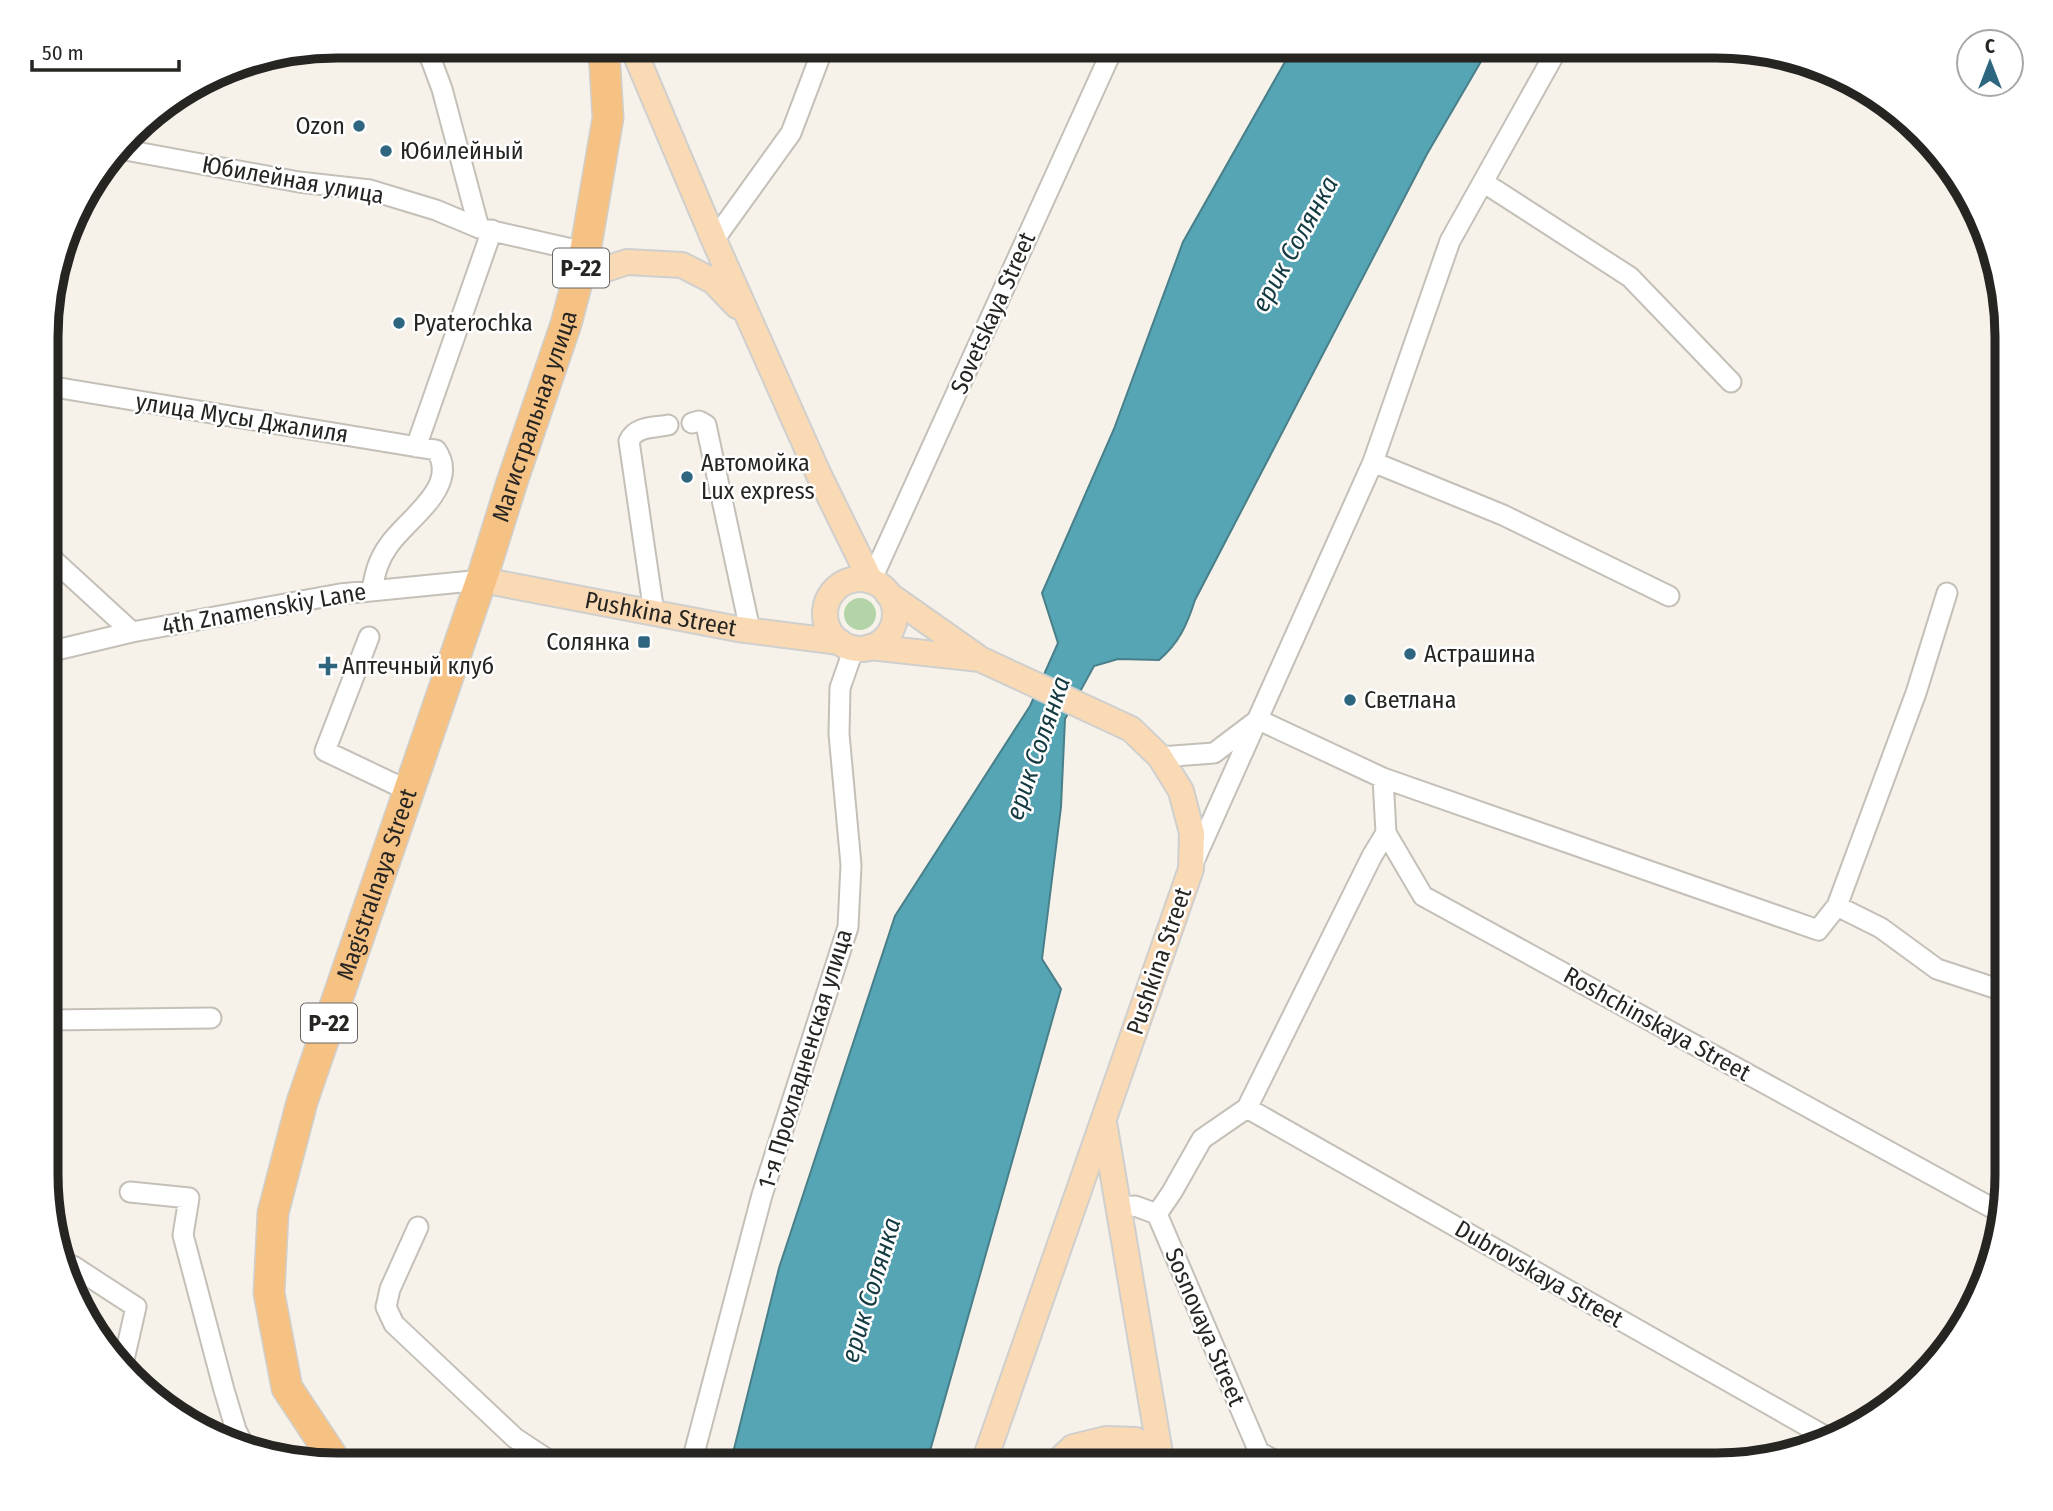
<svg xmlns="http://www.w3.org/2000/svg" width="2053" height="1511" viewBox="0 0 2053 1511" font-family="'Fira Sans Condensed',sans-serif">
	<rect width="100%" height="100%" fill="#f6f2ea"/>
	<!-- green -->
	<path fill="#b3d4a7" d="M844 614a16 16 0 1 1 32 0a16 16 0 1 1-32 0Z"/>
	<!-- water -->
	<path fill="#56a5b5" stroke="#487f89" stroke-width="2" d="M 1294,46 L 1490,46 L 1427,154 L 1195,600 C 1187,625 1179,643 1159,660 L 1118,659 L 1094,666 L 1065,719 L 1061,807 L 1042,959 L 1061,989 L 926,1465 L 730,1465 L 779,1268 L 895,916 L 1030,706 L 1058,643 L 1042,593 L 1114,429 L 1183,242 Z"/>
	<g fill="none" stroke-linecap="round" stroke-linejoin="round">
		<defs>
			<path id="minor" d="M 426,46 L 442,89 L 479,228
				M 120,149 L 299,182 L 370,190 L 436,210 L 479,228 L 585,252
				M 1483,182 L 1630,277 L 1731,382
				M 714,240 L 791,133 L 824,46
				M 48,386 L 436,450 C 461,486 407,519 389,545 C 378,560 375,573 372,590
				M 692,423 L 699,421 L 706,425 L 750,630
				M 416,447 L 492,230
				M 1373,462 L 1503,515 L 1669,596
				M 48,555 L 132,632
				M 871,581 L 1114,46
				M 654,613 L 629,441 C 636,426 653,428 668,425
				M 369,637 L 325,751 L 409,791
				M 48,652 L 132,632 L 340,594 L 482,580
				M 1259,720 L 1383,778 L 1818,930 L 1837,906 L 1881,928 L 1937,969 L 2007,992
				M 1160,757 L 1214,753 L 1255,722
				M 1383,778 L 1386,833 L 1423,896 L 2003,1214
				M 1194,861 L 1373,462 L 1450,241 L 1559,46
				M 1837,906 L 1916,693 L 1947,593
				M 48,1020 L 211,1018
				M 1247,1108 L 1830,1439
				M 130,1192 L 189,1198 L 183,1235 L 224,1390 L 236,1430 L 245,1448
				M 1117,1207 L 1135,1206 L 1157,1214 L 1259,1452 L 1283,1465
				M 1157,1214 L 1172,1192 L 1202,1139 L 1247,1108 L 1372,856 L 1386,833
				M 418,1227 L 390,1289 L 386,1307 L 394,1324 L 515,1438 L 556,1465
				M 73,1266 L 136,1307 L 123,1364
				M 691,1465 L 762,1195 L 848,927 L 851,865 L 839,734 L 840,688 L 854,648"/>
			<g id="major">
				<path d="M 632,46 L 714,240 L 818,473 L 871,581"/>
				<path d="M 579,278 L 627,262 L 682,265 L 713,281 L 737,306"/>
				<circle cx="860" cy="614" r="35"/>
				<path id="s1" d="M 482,580 L 738,629 L 840,642"/>
				<path d="M 888,594 L 976,656"/>
				<path d="M 870,647 L 980,659 L 1131,729 L 1160,757 L 1181,791 L 1192,833 L 1191,869 L 983,1465"/>
				<path d="M 1105,1128 L 1162,1465"/>
				<path d="M 1054,1465 L 1073,1447 L 1106,1439 L 1136,1440 L 1161,1460"/>
			</g>
			<g id="highway">
				<path id="s2" d="M 338,1465 L 287,1388 L 269,1293 L 273,1213 L 302,1102 L 483,575 L 512,482 L 566,324 L 585,252 L 608,118 L 605,67 L 602,46"/>
			</g>
		</defs>
		<!-- minor casing -->
		<use href="#minor" stroke="#c4c0b8" stroke-width="23"/>
		<!-- major casing -->
		<use href="#major" stroke="#cfcfce" stroke-width="28"/>
		<!-- highway casing -->
		<use href="#highway" stroke="#cfcfce" stroke-width="33"/>
		<!-- minor -->
		<use href="#minor" stroke="#fff" stroke-width="19"/>
		<!-- major -->
		<use href="#major" stroke="#fadab5" stroke-width="24"/>
		<!-- highway -->
		<use href="#highway" stroke="#f6c284" stroke-width="30"/>
	</g>
	<!-- markers -->
	<g fill="#2e657f" stroke="#fff" stroke-width="2.5">
		<circle cx="359" cy="126" r="7"/>
		<circle cx="386" cy="151" r="7"/>
		<circle cx="399" cy="323" r="7"/>
		<circle cx="687" cy="477" r="7"/>
		<rect x="637" y="635" width="14" height="14" rx="3.5"/>
		<circle cx="1410" cy="654" r="7"/>
		<path d="M324.5 655.5h7v7h7v7h-7v7h-7v-7h-7v-7h7z"/>
		<circle cx="1350" cy="700" r="7"/>
	</g>
	<g text-anchor="middle" dominant-baseline="central" stroke-width="5" stroke-linejoin="round" paint-order="stroke">
		<!-- shield labels -->
		<g fill="#fff" stroke="#686664" stroke-width="2">
			<rect x="553" y="248.5" width="56" height="39" rx="5"/>
			<rect x="301" y="1003.5" width="56" height="39" rx="5"/>
		</g>
		<g font-size="23" font-weight="bold" fill="#272522">
			<text x="581" y="268">Р-22</text>
			<text x="329" y="1023">Р-22</text>
		</g>
		<!-- poi labels -->
		<g font-size="24" fill="#272522" stroke="#fff" text-anchor="start">
			<text x="345" y="126" text-anchor="end">Ozon</text>
			<text x="400" y="151">Юбилейный</text>
			<text x="413" y="323">Pyaterochka</text>
			<text x="701" y="463">Автомойка<tspan x="701" dy="28">Lux express</tspan></text>
			<text x="630" y="642" text-anchor="end">Солянка</text>
			<text x="1424" y="654">Астрашина</text>
			<text x="342" y="666">Аптечный клуб</text>
			<text x="1364" y="700">Светлана</text>
		</g>
		<!-- street labels -->
		<g font-size="24" fill="#272522" stroke="#fff">
			<text transform="translate(293 180) rotate(10)">Юбилейная улица</text>
			<text transform="translate(993 313) rotate(-66)">Sovetskaya Street</text>
			<text stroke="none"><textPath href="#s2" startOffset="1108">Магистральная улица</textPath></text>
			<text transform="translate(242 418) rotate(9)">улица Мусы Джалиля</text>
			<text transform="translate(264 609) rotate(-10)">4th Znamenskiy Lane</text>
			<text stroke="none"><textPath href="#s1" startOffset="182">Pushkina Street</textPath></text>
			<text stroke="none"><textPath href="#s2" startOffset="614">Magistralnaya Street</textPath></text>
			<text transform="translate(1159 961) rotate(-71)">Pushkina Street</text>
			<text transform="translate(1657 1024) rotate(29)">Roshchinskaya Street</text>
			<text transform="translate(805 1059) rotate(-73)">1-я Прохладненская улица</text>
			<text transform="translate(1539 1274) rotate(30)">Dubrovskaya Street</text>
			<text transform="translate(1205 1327) rotate(67)">Sosnovaya Street</text>
		</g>
		<!-- water labels -->
		<g font-size="26" font-style="italic" fill="#143a42" stroke="#fff">
			<text transform="translate(1295 244) rotate(-61)">ерик Солянка</text>
			<text transform="translate(1038 748) rotate(-71)">ерик Солянка</text>
			<text transform="translate(871 1290) rotate(-73)">ерик Солянка</text>
		</g>
	</g>
	<!-- crop -->
	<path d="M0 0H2053V1511H0ZM337 58H1716A279 279 0 0 1 1995 337V1174A279 279 0 0 1 1716 1453H337A279 279 0 0 1 58 1174V337A279 279 0 0 1 337 58Z" fill="#fff" fill-rule="evenodd"/>
	<path fill="none" stroke="#272522" stroke-width="9" d="M337 58H1716A279 279 0 0 1 1995 337V1174A279 279 0 0 1 1716 1453H337A279 279 0 0 1 58 1174V337A279 279 0 0 1 337 58Z"/>
	<!-- north arrow -->
	<g transform="translate(1990 63)"><circle r="33" fill="#ffffff" stroke="#a9a8a7" stroke-width="2"/>
	<path d="M0-5L12 26L0 18L-12 26Z" fill="#2e657f"/>
	<text y="-10" font-size="19" font-weight="bold" text-anchor="middle" fill="#272522">С</text>
	</g>
	<!-- scale -->
	<path d="M32 60v10h147v-10" fill="none" stroke="#272522" stroke-width="3.5"/>
	<text x="42" y="60" font-size="21" fill="#272522" stroke="#ffffff" stroke-width="5" paint-order="stroke">50 m</text>
</svg>
